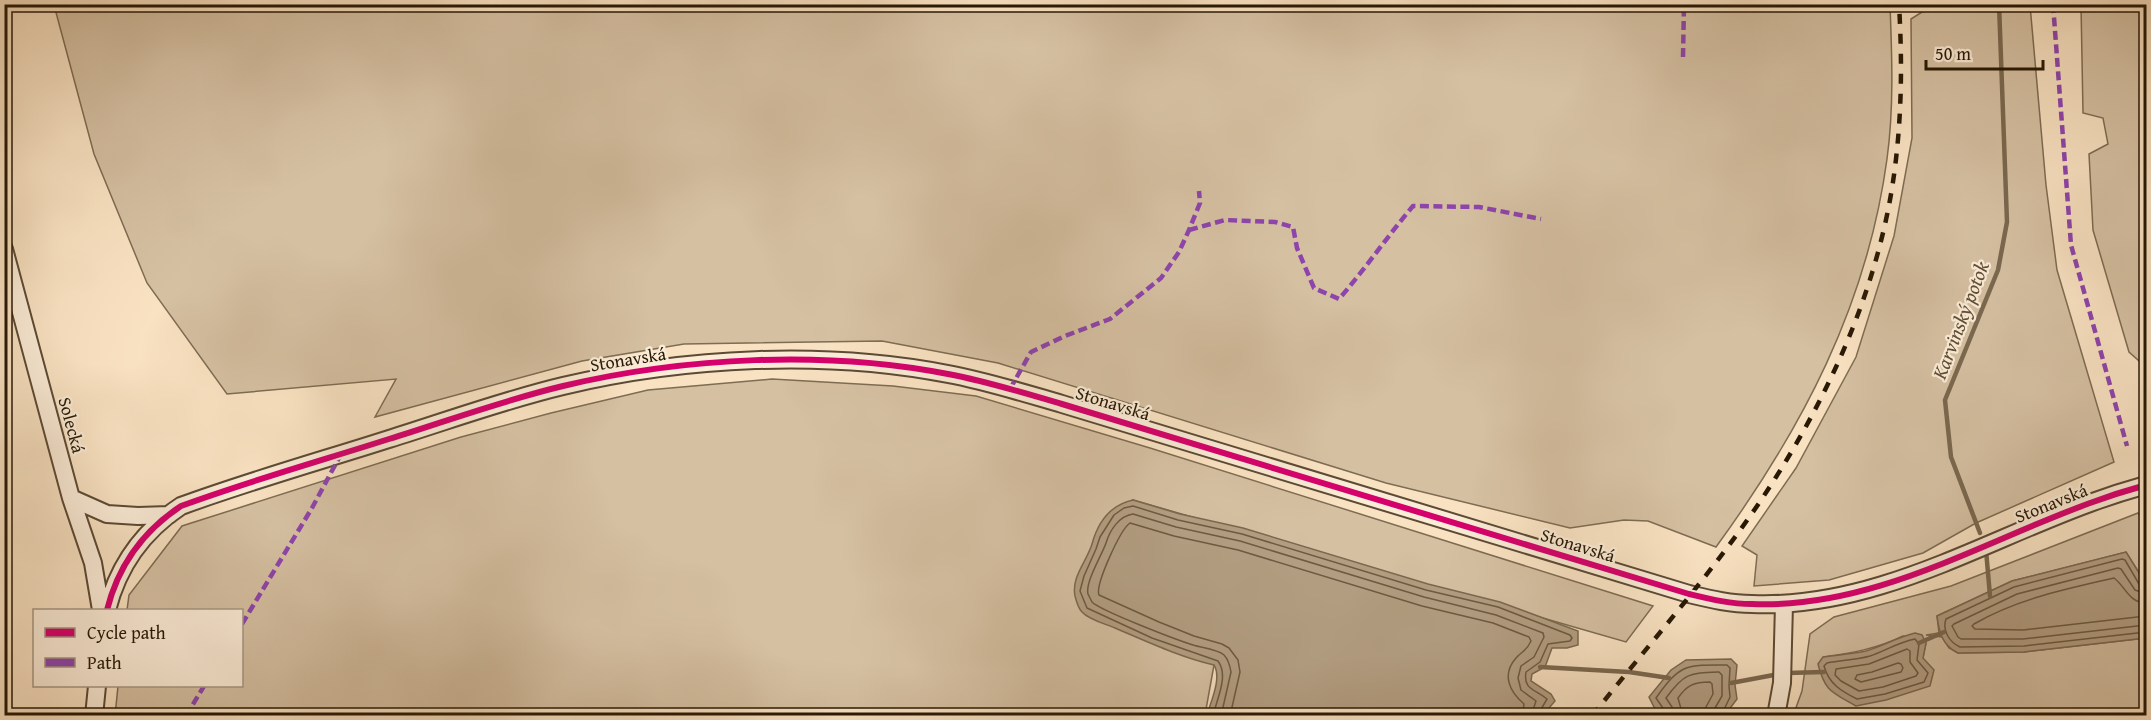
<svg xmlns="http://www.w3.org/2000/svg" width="2151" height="720" viewBox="0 0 2151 720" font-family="'Gentium Book Plus',serif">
	<rect width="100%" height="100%" fill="#f9e2c2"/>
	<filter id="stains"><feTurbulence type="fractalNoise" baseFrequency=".00333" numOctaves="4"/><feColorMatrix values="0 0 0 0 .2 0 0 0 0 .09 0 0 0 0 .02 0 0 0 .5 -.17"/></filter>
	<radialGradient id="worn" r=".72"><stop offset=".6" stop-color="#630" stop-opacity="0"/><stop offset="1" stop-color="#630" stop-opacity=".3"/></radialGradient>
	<!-- green -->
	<path fill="#d5c0a2" stroke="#7e6c53" stroke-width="1.5" fill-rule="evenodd" d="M 54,5 L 1890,5 C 1892,56 1894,108 1887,159 C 1867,306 1802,429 1716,547 L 1648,521 L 1624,520 L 1570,528 L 1386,483 L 998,363 L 882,341 L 684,344 L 582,361 L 375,417 L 396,379 L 227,394 L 147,283 L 94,154 Z
		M 1951,5 L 2030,5 L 2046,185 L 2057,270 L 2114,462 L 1976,523 L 1923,553 L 1829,580 L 1754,586 L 1757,555 L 1742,546 L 1796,468 L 1856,357 L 1894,236 L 1912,138 L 1911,19 L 1922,12 Z
		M 2081,5 L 2146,5 L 2146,367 L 2129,352 L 2093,230 L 2089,154 L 2108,144 L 2103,118 L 2083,113 Z
		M 772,379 L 893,386 L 976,396 L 1150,448 L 1653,606 L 1626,642 L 1133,500 L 1214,665 L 1205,715 L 115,716 L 118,686 L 242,686 L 242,610 L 127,610 L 129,595 L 182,526 L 461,437 L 551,413 L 648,390 Z
		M 2138,513 L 2146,524 L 2146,584 L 2126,552 L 2012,581 L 1937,616 L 1939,633 L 1926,635 L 1942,637 L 1949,648 L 1958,653 L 2024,652 L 2146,638 L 2146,715 L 1793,716 L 1802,691 L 1810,634 L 1834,617 L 1951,586 ZM 1903,636 L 1926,643 L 1923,658 L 1823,657 C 1851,653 1877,649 1903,636 Z"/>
	<!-- water -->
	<path fill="#b29d81" stroke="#7a684f" stroke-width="1.5" d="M 1133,500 L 1180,514 L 1243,528 L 1428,584 L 1500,602 L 1578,631 L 1578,645 L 1567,648 L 1552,648 L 1545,667 L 1532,674 L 1531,681 L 1551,694 L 1555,701 L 1543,715 L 1207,715 C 1211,701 1222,678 1214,665 C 1180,657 1148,642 1115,628 C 1106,624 1089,620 1082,612 C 1079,609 1076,600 1075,596 C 1071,577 1087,561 1092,544 C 1098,522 1110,505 1133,500 Z
		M 2126,552 L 2146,584 L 2146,638 L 2024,652 L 1958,653 C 1942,645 1939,632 1937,616 L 2012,581 Z
		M 1915,633 L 1922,635 L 1926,643 L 1923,658 L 1934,670 L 1930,686 L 1886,700 L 1856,706 C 1832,692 1825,692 1818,664 L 1823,657 C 1837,655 1852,654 1866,651 C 1883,646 1898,637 1915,633 Z
		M 1731,659 L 1737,665 L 1735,685 L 1737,699 L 1725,715 L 1662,715 L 1654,707 L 1649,697 L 1671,670 L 1686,660 Z"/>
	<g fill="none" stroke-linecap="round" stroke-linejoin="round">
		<!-- shore -->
		<path stroke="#6c5a42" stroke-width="1.5" d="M 2146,586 L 2139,584 L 2125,560 L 2122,559 L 2014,587 L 1946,619 C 1942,630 1949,642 1960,647 L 2024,646 L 2146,632
			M 2146,594 L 2135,590 L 2121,569 L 2118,568 L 2017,594 L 1954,624 L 1952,626 L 1958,637 L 1961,639 L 2023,639 L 2146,625
			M 2146,603 C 2128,602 2126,587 2114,578 C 2066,589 2017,599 1974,624 L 1972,626 L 1975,629 L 2023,630 L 2146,616
			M 1915,639 L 1919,644 L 1917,660 L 1928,673 L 1924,682 L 1885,694 L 1857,699 C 1841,691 1829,684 1824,666 L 1827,663 C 1841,660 1856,660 1870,656 C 1885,651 1899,642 1915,639 Z
			M 1907,649 L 1910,651 L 1910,662 L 1918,673 L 1916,676 L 1883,687 L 1859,691 L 1841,681 L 1835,675 L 1836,669 L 1869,664 Z
			M 1898,663 L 1901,664 L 1903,668 L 1901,672 L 1861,682 L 1855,679 L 1857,675 L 1872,672 Z
			M 1213,716 C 1217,698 1229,676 1218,661 L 1152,638 L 1087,608 L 1080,591 L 1084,576 L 1096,549 L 1100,537 L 1114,515 L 1124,508 L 1133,506 L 1178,520 L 1242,534 L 1426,590 L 1498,607 L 1570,635 L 1572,638 L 1570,641 L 1548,644 L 1540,662 L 1526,672 C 1523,690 1535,689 1547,699 L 1540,711 L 1539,716
			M 1221,716 L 1231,672 C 1230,666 1228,659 1224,655 C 1217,649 1202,648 1193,645 C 1177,640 1101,611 1092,602 C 1092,602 1088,594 1088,594 C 1085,582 1102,555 1106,543 C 1110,530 1119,516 1133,514 L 1176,527 L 1240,541 L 1424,597 L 1496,615 L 1543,633 L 1544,637 L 1534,657 L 1521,666 L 1518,678 L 1521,690 L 1536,701 L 1531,716
			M 1230,716 L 1240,672 L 1238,660 L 1229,648 L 1222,644 L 1194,636 L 1159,622 L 1099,595 C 1095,585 1120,530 1130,523 L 1174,536 L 1238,550 L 1422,606 L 1493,623 L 1529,637 L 1531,641 C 1526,652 1523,650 1516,658 C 1501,675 1510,692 1524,704 L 1522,716
			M 1666,716 L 1665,711 L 1656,698 C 1681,663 1686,665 1727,665 L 1730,668 L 1729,686 L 1730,697 L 1721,716
			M 1673,716 L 1672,707 L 1666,698 C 1684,673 1689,673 1719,672 L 1722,675 L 1722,696 L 1715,708 L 1714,716
			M 1683,716 L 1678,698 C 1687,685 1694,682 1710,682 L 1712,684 L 1713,694 L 1706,707 L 1705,716"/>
		<!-- stream -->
		<path stroke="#7a684f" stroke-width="4.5" d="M 1980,533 L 1951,457 L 1945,400 L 1998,270 L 2007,222 L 1999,4
			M 1986,550 L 1990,596
			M 1919,643 L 1944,632
			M 1540,667 L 1629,672 L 1669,678
			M 1787,673 L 1824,672
			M 1731,683 L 1779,674"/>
		<defs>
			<path id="minor" d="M 4,249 L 71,498 L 93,563 L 101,610
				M 71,498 L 107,514 L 138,516 L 169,515
				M 107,610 C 118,566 143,531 181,506 C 249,481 320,461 389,439 C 447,421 504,400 563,386 C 685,357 825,350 948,374 C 986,381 1024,393 1062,404 L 1689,594 C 1710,599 1730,604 1752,604 C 1873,609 1980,543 2090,503 C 2109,496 2128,490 2146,485
				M 94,716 L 97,686
				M 1776,716 L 1782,683 L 1784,604"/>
		</defs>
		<!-- minor casing -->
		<use href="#minor" stroke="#5c4a34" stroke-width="20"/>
		<!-- minor -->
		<use href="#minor" stroke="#fbecd7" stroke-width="16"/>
		<!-- rail -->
		<path stroke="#271804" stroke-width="4.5" stroke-dasharray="10 10" stroke-linecap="butt" d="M 1592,716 C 1646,648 1706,580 1755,509 C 1826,405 1882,285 1896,159 C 1902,107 1902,56 1899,4"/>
		<!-- quiet -->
		<path stroke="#8e44ad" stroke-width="4.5" stroke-dasharray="9 4.5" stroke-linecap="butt" d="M 2053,4 L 2071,245 L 2127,446
			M 1683,57 L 1684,4
			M 1189,230 L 1225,220 L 1275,222 L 1293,227 L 1297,248 L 1314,288 L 1339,299 C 1365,269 1387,237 1413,206 L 1479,207 L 1541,219
			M 1010,389 L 1031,352 L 1065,336 L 1110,319 L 1161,278 L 1179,252 L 1189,230 L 1200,203 L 1199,191
			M 242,624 L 312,508 L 341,454
			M 186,716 L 204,686"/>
		<defs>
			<path id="cycleway" d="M 107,610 C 118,566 143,531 181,506 C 249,481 320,461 389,439 C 447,421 504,400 563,386 C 685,357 825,350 948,374 C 986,381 1024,393 1062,404 L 1689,594 C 1710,599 1730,604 1752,604 C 1873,609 1980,543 2090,503 C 2109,496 2128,490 2146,485"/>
		</defs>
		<!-- cycleway casing -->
		<use href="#cycleway" stroke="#fbecd7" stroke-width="10"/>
		<!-- cycleway -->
		<use href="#cycleway" stroke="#d6006c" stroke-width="6"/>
	</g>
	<g text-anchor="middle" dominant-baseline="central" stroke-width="4.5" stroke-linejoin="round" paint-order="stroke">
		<!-- street labels -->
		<g font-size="18" fill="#271804" stroke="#fbecd7">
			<text transform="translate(628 359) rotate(-9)">Stonavská</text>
			<text transform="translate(1113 403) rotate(17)">Stonavská</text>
			<text transform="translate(72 425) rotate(75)">Solecká</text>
			<text transform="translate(2051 503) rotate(-22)">Stonavská</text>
			<text transform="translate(1578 545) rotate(17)">Stonavská</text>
		</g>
		<!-- water labels -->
		<g font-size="20" font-style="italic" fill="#5f4d36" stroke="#fbecd7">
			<text transform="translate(1960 320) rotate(-69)">Karvinský potok</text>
		</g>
	</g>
	<!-- margin -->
	<rect width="2151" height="720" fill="none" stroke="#f9e2c2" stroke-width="24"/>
	<rect x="6" y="6" width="2139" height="708" fill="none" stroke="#271804" stroke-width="3"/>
	<rect x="12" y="12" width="2127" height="696" fill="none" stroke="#271804" stroke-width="1.5"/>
	<!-- legend -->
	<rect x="33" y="609" width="210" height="78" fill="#fbecd7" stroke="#a69783" stroke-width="1.5"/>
	<rect x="45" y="628" width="30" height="9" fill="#d6006c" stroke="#a69783" stroke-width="1.5"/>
	<text x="87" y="639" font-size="18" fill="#271804">Cycle path</text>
	<rect x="45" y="658" width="30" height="9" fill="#8e44ad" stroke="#a69783" stroke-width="1.5"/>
	<text x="87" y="669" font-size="18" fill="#271804">Path</text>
	<!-- scale -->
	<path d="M1926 60v9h117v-9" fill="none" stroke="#271804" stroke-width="3"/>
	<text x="1935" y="60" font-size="18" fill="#271804" stroke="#fbecd7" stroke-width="4.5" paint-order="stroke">50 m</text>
	<rect width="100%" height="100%" filter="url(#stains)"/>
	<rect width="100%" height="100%" fill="url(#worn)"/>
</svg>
